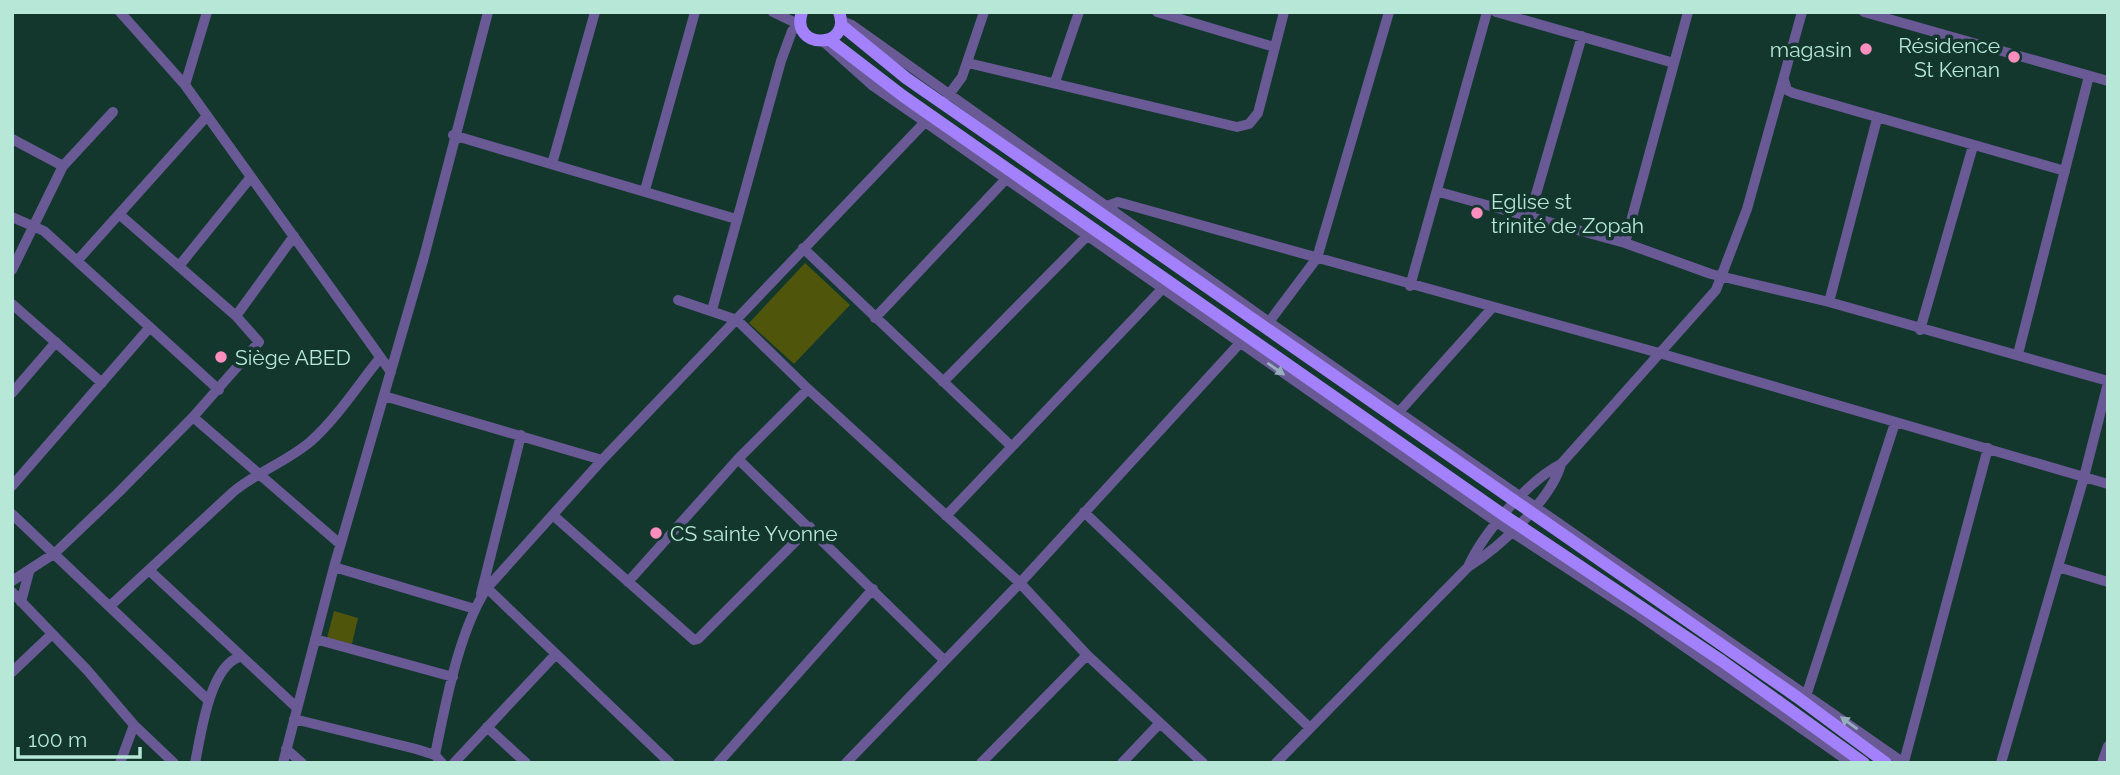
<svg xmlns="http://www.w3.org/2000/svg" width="2120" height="775" viewBox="0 0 2120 775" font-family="Raleway,sans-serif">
	<rect width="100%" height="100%" fill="#13362d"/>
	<!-- green -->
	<path fill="#50550c" d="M 805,263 L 850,305 L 794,364 L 749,323 Z
		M 334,611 L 358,618 L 352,644 L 327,638 Z"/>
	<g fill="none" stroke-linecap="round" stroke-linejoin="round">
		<!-- minor -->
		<path stroke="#695a96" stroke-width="10" d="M 120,12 L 185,85 L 391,372
			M 773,12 L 800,25
			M 1157,12 L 1274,47
			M 1496,12 L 1674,63
			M 1864,12 L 2108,81
			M 841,21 L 852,25 L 1269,322 L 1904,763
			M 824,42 L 873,86 L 925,122 L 1498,523 L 1636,613 L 1851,763
			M 968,63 L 1237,127 L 1249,124 L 1258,113 L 1284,12
			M 1784,80 L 1787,90 L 1793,93 L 2065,171
			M 1055,82 L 1079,12
			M 185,85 L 207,12
			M 948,96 L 962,77 L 984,12
			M 453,135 L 736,219
			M 12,139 L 63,166
			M 552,164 L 595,12
			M 645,190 L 695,12
			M 1439,192 L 1625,243 L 1711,274 L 1829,302 L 2108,381
			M 1107,206 L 1118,202 L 1659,353 L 2108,484
			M 1530,215 L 1582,36
			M 12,217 L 44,231 L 219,390
			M 1625,243 L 1688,12
			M 803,248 L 1011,446
			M 77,261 L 207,116
			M 179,266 L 251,177
			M 12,270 L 63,166 L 113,112
			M 1410,286 L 1487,12
			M 678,300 L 737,320 L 808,389 L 1020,583 L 1087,655 L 1203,763
			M 1829,302 L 1877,119
			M 12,304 L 102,383
			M 712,310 L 781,61 L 792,31 L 800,25
			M 236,316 L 294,236
			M 875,318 L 1006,179
			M 1269,322 L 1317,258 L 1389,12
			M 1920,330 L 1973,146
			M 2018,354 L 2089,76
			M 943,382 L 1088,235
			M 12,393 L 56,342
			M 384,396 L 602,460
			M 1399,412 L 1492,308
			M 193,417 L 340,544
			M 738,459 L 944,660
			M 12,486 L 150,327
			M 1084,512 L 1310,728
			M 12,514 L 209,701
			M 554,516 L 694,640 L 698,639 L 810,527
			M 946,516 L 1163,288
			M 334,567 L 475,609
			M 1468,567 C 1483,533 1528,481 1561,464 L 1716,290 L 1747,209 L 1802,12
			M 2058,567 L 2108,582
			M 150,571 L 296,707
			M 12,581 L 55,553 L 118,493 L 193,417 L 259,342 L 236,316 L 119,214
			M 628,582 L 738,459 L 808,389
			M 487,588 L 670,763
			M 12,592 L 87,670 L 134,725 L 174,763
			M 481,594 L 521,435
			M 21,602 L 29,572
			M 110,606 L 233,492 C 257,472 286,462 310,442 C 337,418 358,385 380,358
			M 315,639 L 453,677
			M 12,672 L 51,635
			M 1807,693 L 1895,423
			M 294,719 L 416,749 L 435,755 L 442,763
			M 487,727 L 526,763
			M 286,749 L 302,763
			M 435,755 C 445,706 459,630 487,588 L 602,460 L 925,122
			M 1904,762 L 1988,448
			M 120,763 L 134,725
			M 195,763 C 201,735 209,668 239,657
			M 283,763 L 334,567 L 424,257 L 488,12
			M 454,763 L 556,654
			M 718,763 L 873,589
			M 846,763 L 1020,583 L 1240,343
			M 981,763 L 1087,655
			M 1122,763 L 1159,724
			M 1276,763 L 1468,567 C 1499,548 1552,499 1561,464
			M 2001,763 L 2084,477 L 2108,383
			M 2102,763 L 2108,746"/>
		<!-- major -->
		<path stroke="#a381fd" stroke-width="12" d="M 802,12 C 789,50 853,50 839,12
			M 841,25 L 906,78 L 1797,697 L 1886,763
			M 830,40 L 903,96 L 1505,516 L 1722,661 L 1864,763"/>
	</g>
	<!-- one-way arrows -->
	<defs><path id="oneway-solid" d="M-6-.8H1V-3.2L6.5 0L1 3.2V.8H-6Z" transform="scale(1.75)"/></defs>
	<g fill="#97afbd">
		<use href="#oneway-solid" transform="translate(1276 369) rotate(35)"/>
		<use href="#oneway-solid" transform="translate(1849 723) rotate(-144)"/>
	</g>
	<!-- markers -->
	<g fill="#fe8ebe" stroke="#13362d" stroke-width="2.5">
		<circle cx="1866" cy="49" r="7"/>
		<circle cx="2014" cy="57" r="7"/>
		<circle cx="1477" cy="213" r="7"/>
		<circle cx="221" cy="357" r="7"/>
		<circle cx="656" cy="533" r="7"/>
	</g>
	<g text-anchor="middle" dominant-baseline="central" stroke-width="7" stroke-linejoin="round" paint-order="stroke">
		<!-- poi labels -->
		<g font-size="21" fill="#b6e7d7" stroke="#13362d" text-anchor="start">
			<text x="2000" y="45" text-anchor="end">Résidence<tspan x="2000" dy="24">St Kenan</tspan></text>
			<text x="1852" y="49" text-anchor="end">magasin</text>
			<text x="1491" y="201">Eglise st<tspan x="1491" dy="24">trinité de Zopah</tspan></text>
			<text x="235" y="357">Siège ABED</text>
			<text x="670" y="533">CS sainte Yvonne</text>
		</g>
	</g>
	<!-- border -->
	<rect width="2120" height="775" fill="none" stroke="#b6e7d7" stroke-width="28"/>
	<!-- scale -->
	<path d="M18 747v10h122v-10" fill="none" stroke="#b6e7d7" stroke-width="3.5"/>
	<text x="28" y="747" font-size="21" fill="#b6e7d7" stroke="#13362d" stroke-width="5" paint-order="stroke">100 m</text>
</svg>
